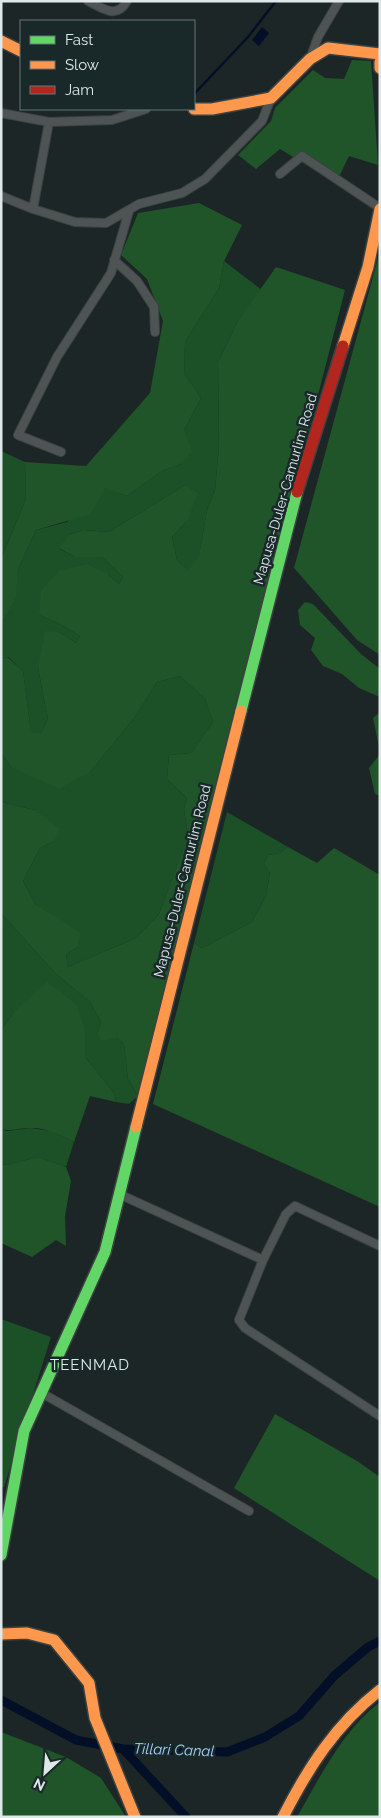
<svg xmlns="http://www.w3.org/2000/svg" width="381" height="1818" viewBox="0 0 381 1818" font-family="Raleway,sans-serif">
	<rect width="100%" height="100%" fill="#1d2626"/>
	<!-- green -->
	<path fill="#1c5026" d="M 224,261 L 262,290 L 238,321 L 218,362 L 219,446 L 215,490 L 207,510 L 199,557 L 189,571 L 177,560 L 172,537 L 187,521 L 185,485 L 109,532 L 83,530 L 69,535 L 60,549 L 75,557 L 102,557 L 123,577 L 119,584 L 108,574 L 39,615 L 58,623 L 80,636 L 76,643 L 59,632 L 38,668 L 48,719 L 41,733 L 31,733 L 23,671 L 8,657 L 1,658 L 1,620 L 4,620 L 15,597 L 18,569 L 36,530 L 67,522 L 105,487 L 127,496 L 162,471 L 181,464 L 184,430 L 201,398 L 184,373 L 185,342 L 219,288 Z
		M 1,451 L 25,462 L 26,499 L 1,559 Z
		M 180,676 L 205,699 L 213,722 L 191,753 L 169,755 L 167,779 L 187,798 L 184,809 L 188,837 L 159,914 L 136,938 L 68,967 L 66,955 L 77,947 L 36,905 L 23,881 L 40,848 L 54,841 L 35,810 L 1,802 L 1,753 L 11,767 L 90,772 L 135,717 L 157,682 Z
		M 227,812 L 288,847 L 280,853 L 268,855 L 264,864 L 270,873 L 266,896 L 252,922 L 202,948 L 194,943 Z
		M 1,913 L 55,973 L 90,1002 L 101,1022 L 97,1035 L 117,1038 L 124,1044 L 128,1079 L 138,1096 L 129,1104 L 116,1102 L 114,1093 L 85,1057 L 85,1030 L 14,1012 L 1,1030 Z
		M 30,1128 L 52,1131 L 74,1142 L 66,1167 L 38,1157 L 6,1165 L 1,1164 L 1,1129 L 7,1131 Z
		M 1,1319 L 51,1337 L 4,1487 L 1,1487 Z"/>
	<!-- forest -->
	<path fill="#205429" d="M 352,60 L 371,61 L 378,165 L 349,156 L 336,183 L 280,149 L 256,169 L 238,155 L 271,121 L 275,108 L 313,70 L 325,78 L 344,79 Z
		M 199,203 L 242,225 L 224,261 L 219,288 L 185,342 L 184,373 L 201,398 L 184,430 L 192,451 L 181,464 L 162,471 L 127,496 L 105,488 L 91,514 L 36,530 L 18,569 L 16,597 L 4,620 L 1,620 L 1,559 L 26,499 L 25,462 L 86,466 L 150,393 L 163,321 L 147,279 L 121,255 L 138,213 Z
		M 380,251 L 380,655 L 357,640 L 294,568 Z
		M 276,267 L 345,290 L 138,1096 L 128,1079 L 124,1044 L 117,1038 L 102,1041 L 97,1035 L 101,1022 L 90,1002 L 55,973 L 1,913 L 1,802 L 35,810 L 60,829 L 54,841 L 40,848 L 23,881 L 36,905 L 81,933 L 77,947 L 66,955 L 68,967 L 136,938 L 159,914 L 188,836 L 184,809 L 187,798 L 167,779 L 169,755 L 191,753 L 213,722 L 205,699 L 180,676 L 157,682 L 135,717 L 90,772 L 59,789 L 11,767 L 1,753 L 1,658 L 7,657 L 23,671 L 31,732 L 41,733 L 48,719 L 38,668 L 45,631 L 59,632 L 76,643 L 80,636 L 58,623 L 39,615 L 41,590 L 59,571 L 87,564 L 108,574 L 119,584 L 123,577 L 102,557 L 75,557 L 59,548 L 69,535 L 83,530 L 109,532 L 185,485 L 198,493 L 187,521 L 172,537 L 177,560 L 188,570 L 199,556 L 207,510 L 215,490 L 219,446 L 218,362 L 238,321 Z
		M 305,602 L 313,604 L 361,654 L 380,669 L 380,697 L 359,688 L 342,674 L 323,666 L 311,650 L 315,638 L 300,625 L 298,610 Z
		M 380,712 L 380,752 L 373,718 Z
		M 380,754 L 380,796 L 375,794 L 369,768 Z
		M 288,847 L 317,863 L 334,848 L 380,875 L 380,1207 L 153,1104 L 194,943 L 202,948 L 252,922 L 266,896 L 270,873 L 264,864 L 268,855 L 280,853 Z
		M 47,982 L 77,1005 L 85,1030 L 85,1057 L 114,1093 L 116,1102 L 90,1096 L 74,1142 C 60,1135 46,1127 29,1128 C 19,1128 11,1132 1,1129 L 1,1030 L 14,1012 Z
		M 38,1157 L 66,1167 L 71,1181 L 65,1216 L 66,1246 L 56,1240 L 32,1257 L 1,1243 L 1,1164 L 6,1165 Z
		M 275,1414 L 357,1461 L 380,1477 L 380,1581 L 234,1488 Z
		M 380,1702 L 380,1817 L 297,1817 C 320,1777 343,1730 380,1702 Z
		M 1,1732 L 66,1757 L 101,1778 L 126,1817 L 1,1817 Z"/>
	<!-- water -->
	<path fill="#030f26" d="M 262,27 L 269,33 L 259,46 L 252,40 Z"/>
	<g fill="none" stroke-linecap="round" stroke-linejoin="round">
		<!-- stream -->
		<path stroke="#030f26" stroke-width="2.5" d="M 195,93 L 248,37 L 276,1"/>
		<!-- canal -->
		<path stroke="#030f26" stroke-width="9" d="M 1,1700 L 76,1740 L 123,1749 L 227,1752 L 265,1737 L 299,1716 L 335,1675 L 368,1647 L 380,1641
			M 123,1749 L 186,1817"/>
		<defs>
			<path id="street" d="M 88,1 C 102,8 117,20 127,1
				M 310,59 L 318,37 L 339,1
				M 1,113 L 49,122 L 112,120 L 146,109
				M 280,174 L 302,156 L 380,208
				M 1,196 L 33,209 L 75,222 L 106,223 L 139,204 L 182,193 L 205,179 L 262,121 L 271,98
				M 33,209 L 49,122
				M 114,260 L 137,281 L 154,307 L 155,332
				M 61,452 L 18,435 L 57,357 L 111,273 L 129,211
				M 119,1194 L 263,1260 L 239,1320 L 245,1328 L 380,1416
				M 263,1260 L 286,1214 L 295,1206 L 380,1246
				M 40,1392 L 249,1511"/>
			<path id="fast" d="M 241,711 L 297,492
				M 1,1555 L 24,1431 L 105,1252 L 136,1127"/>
			<path id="slow" d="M 1,41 L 21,51
				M 380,62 L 380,68
				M 194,109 L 212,109 L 271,98 L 310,59 L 328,48 L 380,54
				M 343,346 L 368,267 L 380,209
				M 136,1127 L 241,711
				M 1,1634 L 27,1633 L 54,1640 L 89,1683 L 95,1718 L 135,1817
				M 283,1817 C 308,1768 336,1724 380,1690"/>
			<path id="jam" d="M 297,492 L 343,346"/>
		</defs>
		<!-- street casing -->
		<use href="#street" stroke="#3b4242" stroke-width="10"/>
		<!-- fast casing -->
		<use href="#fast" stroke="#3b4242" stroke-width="14"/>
		<!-- slow casing -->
		<use href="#slow" stroke="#3b4242" stroke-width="14"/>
		<!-- jam casing -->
		<use href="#jam" stroke="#3b4242" stroke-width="14"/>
		<!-- street -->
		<use href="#street" stroke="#4e5454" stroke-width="8"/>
		<!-- fast -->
		<use href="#fast" stroke="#63d668" stroke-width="11"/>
		<!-- slow -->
		<use href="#slow" stroke="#ff974d" stroke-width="11"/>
		<!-- jam -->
		<use href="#jam" stroke="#b3261e" stroke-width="11"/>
	</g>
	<g text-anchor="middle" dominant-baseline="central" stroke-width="5" stroke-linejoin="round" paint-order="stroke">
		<!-- street labels -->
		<g font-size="14" fill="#dee8e8" stroke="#19292a">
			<text transform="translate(285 489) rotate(-74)">Mapusa-Duler-Camurlim Road</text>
			<text transform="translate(182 881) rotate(-76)">Mapusa-Duler-Camurlim Road</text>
		</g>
		<!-- neighbourhood labels -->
		<g font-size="15" letter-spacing="1" fill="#dee8e8" stroke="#19292a">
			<text x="90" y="1365">TEENMAD</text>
		</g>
		<!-- water labels -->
		<g font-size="15" font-style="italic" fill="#a6cffd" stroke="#19292a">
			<text transform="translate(174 1750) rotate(2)">Tillari Canal</text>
		</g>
	</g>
	<!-- border -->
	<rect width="381" height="1818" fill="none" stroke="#dee8e8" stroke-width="5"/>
	<!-- legend -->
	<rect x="20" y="20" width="175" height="90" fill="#19292a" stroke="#687576"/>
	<rect x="30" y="36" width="25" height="8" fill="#63d668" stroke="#687576"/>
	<text x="65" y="45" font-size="15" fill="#dee8e8">Fast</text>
	<rect x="30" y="61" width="25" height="8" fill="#ff974d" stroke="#687576"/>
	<text x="65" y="70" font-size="15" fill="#dee8e8">Slow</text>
	<rect x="30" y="86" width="25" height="8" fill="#b3261e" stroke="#687576"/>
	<text x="65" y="95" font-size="15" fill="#dee8e8">Jam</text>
	<!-- north arrow -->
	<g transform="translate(45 1773) rotate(206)" stroke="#19292a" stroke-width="4" paint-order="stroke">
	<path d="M0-4L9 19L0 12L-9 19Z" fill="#dee8e8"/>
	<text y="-8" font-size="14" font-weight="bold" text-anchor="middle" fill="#dee8e8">N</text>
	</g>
</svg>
